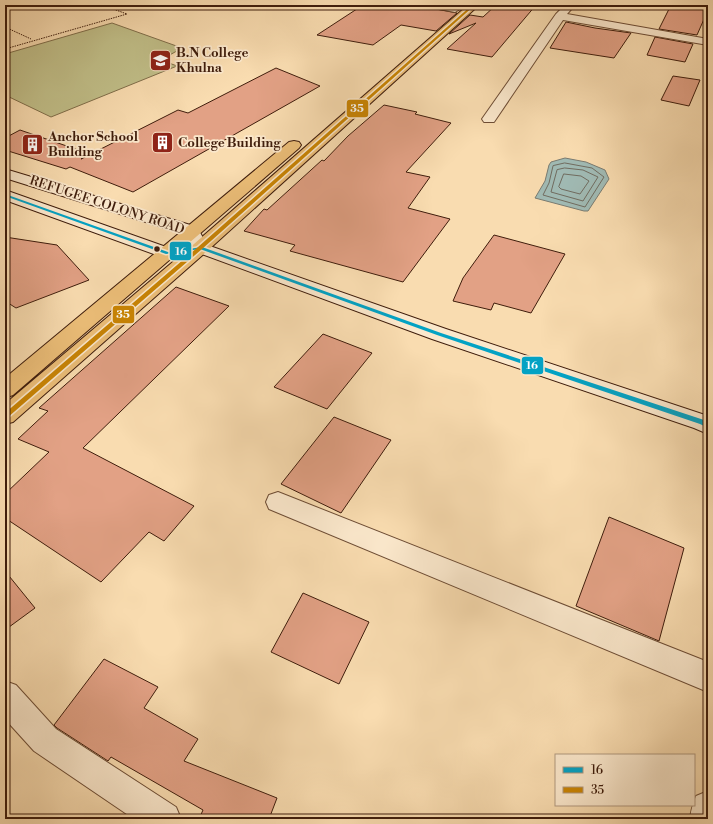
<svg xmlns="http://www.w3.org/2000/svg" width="713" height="824" viewBox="0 0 713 824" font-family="'Libre Bodoni',serif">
	<rect width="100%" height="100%" fill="#f9dcb0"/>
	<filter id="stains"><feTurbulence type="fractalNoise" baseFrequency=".005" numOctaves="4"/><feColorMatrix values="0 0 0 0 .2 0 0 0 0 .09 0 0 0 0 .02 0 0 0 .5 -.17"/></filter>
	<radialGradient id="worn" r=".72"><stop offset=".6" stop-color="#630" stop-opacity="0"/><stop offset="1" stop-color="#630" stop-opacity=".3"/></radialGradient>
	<!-- green -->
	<path fill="#c1bf89" stroke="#806e4a" d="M 112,23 L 182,48 L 161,60 L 177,66 L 51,117 L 5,95 L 5,54 Z"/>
	<!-- water -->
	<path fill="#a0bab4" stroke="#797b71" d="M 565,158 L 586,162 L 605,170 L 609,179 L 588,211 L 584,211 L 535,198 L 545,181 L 549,165 L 551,162 Z"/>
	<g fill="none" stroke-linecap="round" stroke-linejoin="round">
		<!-- shore -->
		<path stroke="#706c60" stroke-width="1" d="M 565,163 L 592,168 L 604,177 L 585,207 L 543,195 L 549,183 L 553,166 Z
			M 565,168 L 583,170 L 598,177 L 583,201 L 551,192 L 557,170 Z
			M 564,174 L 581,176 L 589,181 L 580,194 L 561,189 L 559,187 Z"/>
	</g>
	<!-- building -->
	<path fill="#e2a185" stroke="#3f1d0c" d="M 363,5 L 427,5 L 425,7 L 457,13 L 436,31 L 401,25 L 373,45 L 317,35 Z
		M 496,5 L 536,5 L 492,57 L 447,49 L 476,23 L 449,34 L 470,15 L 483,17 Z
		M 671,5 L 708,10 L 697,35 L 659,29 Z
		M 566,22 L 595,28 L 631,33 L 614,58 L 550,48 Z
		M 655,37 L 693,44 L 685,62 L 647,55 Z
		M 276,68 L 320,86 L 133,192 L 70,167 L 66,169 L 5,150 L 5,138 L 20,130 L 90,154 L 81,159 L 178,110 L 188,113 Z
		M 673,76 L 700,80 L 689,106 L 661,100 Z
		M 384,105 L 417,112 L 415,114 L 451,123 L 406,172 L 430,177 L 408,208 L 450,219 L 403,282 L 290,251 L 295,245 L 244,231 L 264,209 L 267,210 L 322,160 L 324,161 L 348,136 Z
		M 494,235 L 565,254 L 531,313 L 494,303 L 491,310 L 453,301 L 463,278 Z
		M 5,237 L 57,245 L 89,280 L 16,308 L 5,301 Z
		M 176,287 L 229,306 L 83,448 L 194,506 L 164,541 L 149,532 L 101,582 L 5,518 L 5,494 L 49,452 L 18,439 L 48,411 L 39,408 Z
		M 323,334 L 372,353 L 327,409 L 274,387 Z
		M 334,417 L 391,440 L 341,513 L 281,484 Z
		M 609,517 L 684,548 L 659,641 L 576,606 Z
		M 5,571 L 35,608 L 5,630 Z
		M 303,593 L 369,622 L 339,684 L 271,652 Z
		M 104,659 L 158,687 L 144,708 L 198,739 L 184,761 L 277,798 L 269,819 L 199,819 L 203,810 L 111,757 L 108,761 L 57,728 L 54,725 Z"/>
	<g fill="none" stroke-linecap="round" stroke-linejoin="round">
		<defs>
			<path id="minor" d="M 428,5 L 459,7 L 460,9 L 455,12 L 430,7 Z
				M 565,5 L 574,6 L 567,14 L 708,39 L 708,45 L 563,20 L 494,122 L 484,122 L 482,119 L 556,14 Z
				M 695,5 L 708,5 L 708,9 L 697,7 Z
				M 278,492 L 708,662 L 708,692 L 269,509 L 266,502 L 269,495 Z
				M 5,681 L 16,685 L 56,729 L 176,807 L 181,819 L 134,819 L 34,751 L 5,719 Z
				M 708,791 L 708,819 L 690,819 C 691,809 693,804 696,796 Z"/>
			<path id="secondary" d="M 5,169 L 197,227 L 207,245 L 446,329 L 708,416 L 708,434 L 694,428 L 432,339 L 199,253 L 168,258 L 162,257 L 5,200 L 5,190 L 169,248 L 190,244 L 184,234 L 5,178 Z"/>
			<path id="primary" d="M 468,5 L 479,5 L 206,252 L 13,422 L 5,424 L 5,404 L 194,244 Z
				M 294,141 L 299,142 L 301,145 L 299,148 L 13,395 L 5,398 L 5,378 L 289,142 Z"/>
		</defs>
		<!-- minor casing -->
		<use href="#minor" stroke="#6e4d35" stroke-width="2"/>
		<!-- secondary casing -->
		<use href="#secondary" stroke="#3f1d0c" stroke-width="2"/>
		<!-- primary casing -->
		<use href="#primary" stroke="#3f1d0c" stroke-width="2"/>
		<!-- path -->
		<path stroke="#3f1d0c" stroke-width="1" stroke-dasharray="1.5 1" stroke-linecap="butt" d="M 5,27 L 31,39
			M 5,49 L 127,14 L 102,5"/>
		<!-- minor -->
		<use href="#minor" fill="#fbe8cc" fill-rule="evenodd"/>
		<!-- secondary -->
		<use href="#secondary" fill="#fbe8cc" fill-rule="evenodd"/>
		<!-- primary -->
		<use href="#primary" fill="#ecbe78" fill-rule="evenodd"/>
		<defs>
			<path id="bus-1" d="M 5,194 L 168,252 L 202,247 L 441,333 L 704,420 L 708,423 L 708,428 L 700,424 L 437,335 L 200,249 L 166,254 L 5,196 Z"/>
			<path id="bus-2" d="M 472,5 L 475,5 L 202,249 L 7,418 L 5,418 L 5,413 L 198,247 Z"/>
		</defs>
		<!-- bus-1 casing -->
		<use href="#bus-1" stroke="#fbe8cc" stroke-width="3"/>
		<!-- bus-2 casing -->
		<use href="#bus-2" stroke="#fbe8cc" stroke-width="3"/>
		<!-- bus-1 -->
		<use href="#bus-1" fill="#03a2c4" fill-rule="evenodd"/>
		<!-- bus-2 -->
		<use href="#bus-2" fill="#c98403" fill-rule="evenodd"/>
	</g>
	<!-- icons -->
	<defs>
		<symbol id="school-square" viewBox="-11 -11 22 22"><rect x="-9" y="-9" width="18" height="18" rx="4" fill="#8f2418" stroke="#fbe8cc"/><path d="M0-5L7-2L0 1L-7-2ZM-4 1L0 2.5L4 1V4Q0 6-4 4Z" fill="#fff"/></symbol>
		<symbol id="building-square" viewBox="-11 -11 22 22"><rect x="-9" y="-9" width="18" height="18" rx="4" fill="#8f2418" stroke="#fbe8cc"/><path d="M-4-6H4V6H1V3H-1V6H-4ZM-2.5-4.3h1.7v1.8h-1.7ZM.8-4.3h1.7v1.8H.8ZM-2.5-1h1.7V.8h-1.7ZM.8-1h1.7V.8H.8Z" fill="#fff"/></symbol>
	</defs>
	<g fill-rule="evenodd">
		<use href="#school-square" x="148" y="48" width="25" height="25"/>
		<use href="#building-square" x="150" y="130" width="25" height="25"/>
		<use href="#building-square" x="20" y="132" width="25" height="25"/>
	</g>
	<!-- markers -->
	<circle fill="#3f1d0c" stroke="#fbe8cc" stroke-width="1.5" cx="157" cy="249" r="3.5"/>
	<g text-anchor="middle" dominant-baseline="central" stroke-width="3.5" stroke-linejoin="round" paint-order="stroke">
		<!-- far-poi labels -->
		<g font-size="13" font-weight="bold" fill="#3f1d0c" stroke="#fbe8cc" text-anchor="start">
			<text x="176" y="53">B.N College<tspan x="176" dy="15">Khulna</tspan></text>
			<text x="48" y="137">Anchor School<tspan x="48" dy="15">Building</tspan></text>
			<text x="178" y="143">College Building</text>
		</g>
		<!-- far-street labels -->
		<g font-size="13" fill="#3f1d0c" stroke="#fbe8cc">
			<text transform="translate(107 205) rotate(18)">REFUGEE COLONY ROAD</text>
		</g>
	</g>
	<g stroke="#fbe8cc" stroke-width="1.5">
		<rect x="346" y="99" width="23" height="19" rx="4" fill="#c98403"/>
		<rect x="169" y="241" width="23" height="20" rx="4" fill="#03a2c4"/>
		<rect x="112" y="305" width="23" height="19" rx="4" fill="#c98403"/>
		<rect x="521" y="356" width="23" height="19" rx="4" fill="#03a2c4"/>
	</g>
	<g font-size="11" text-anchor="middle" font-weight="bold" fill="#fff">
		<text x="357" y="112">35</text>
		<text x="181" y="255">16</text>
		<text x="123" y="318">35</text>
		<text x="532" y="369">16</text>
	</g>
	<!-- margin -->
	<rect width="713" height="824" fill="none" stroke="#f9dcb0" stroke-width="20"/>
	<rect x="6" y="6" width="701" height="812" fill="none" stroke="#3f1d0c" stroke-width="2"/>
	<rect x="10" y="10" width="693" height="804" fill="none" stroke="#3f1d0c"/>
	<!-- legend -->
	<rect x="555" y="754" width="140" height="52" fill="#fbe8cc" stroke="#b0977f"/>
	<rect x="563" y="767" width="20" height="6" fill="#03a2c4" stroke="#b0977f"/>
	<text x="591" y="774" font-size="12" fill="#3f1d0c">16</text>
	<rect x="563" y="787" width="20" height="6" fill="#c98403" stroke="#b0977f"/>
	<text x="591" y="794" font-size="12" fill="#3f1d0c">35</text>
	<rect width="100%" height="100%" filter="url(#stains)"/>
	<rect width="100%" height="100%" fill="url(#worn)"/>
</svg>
